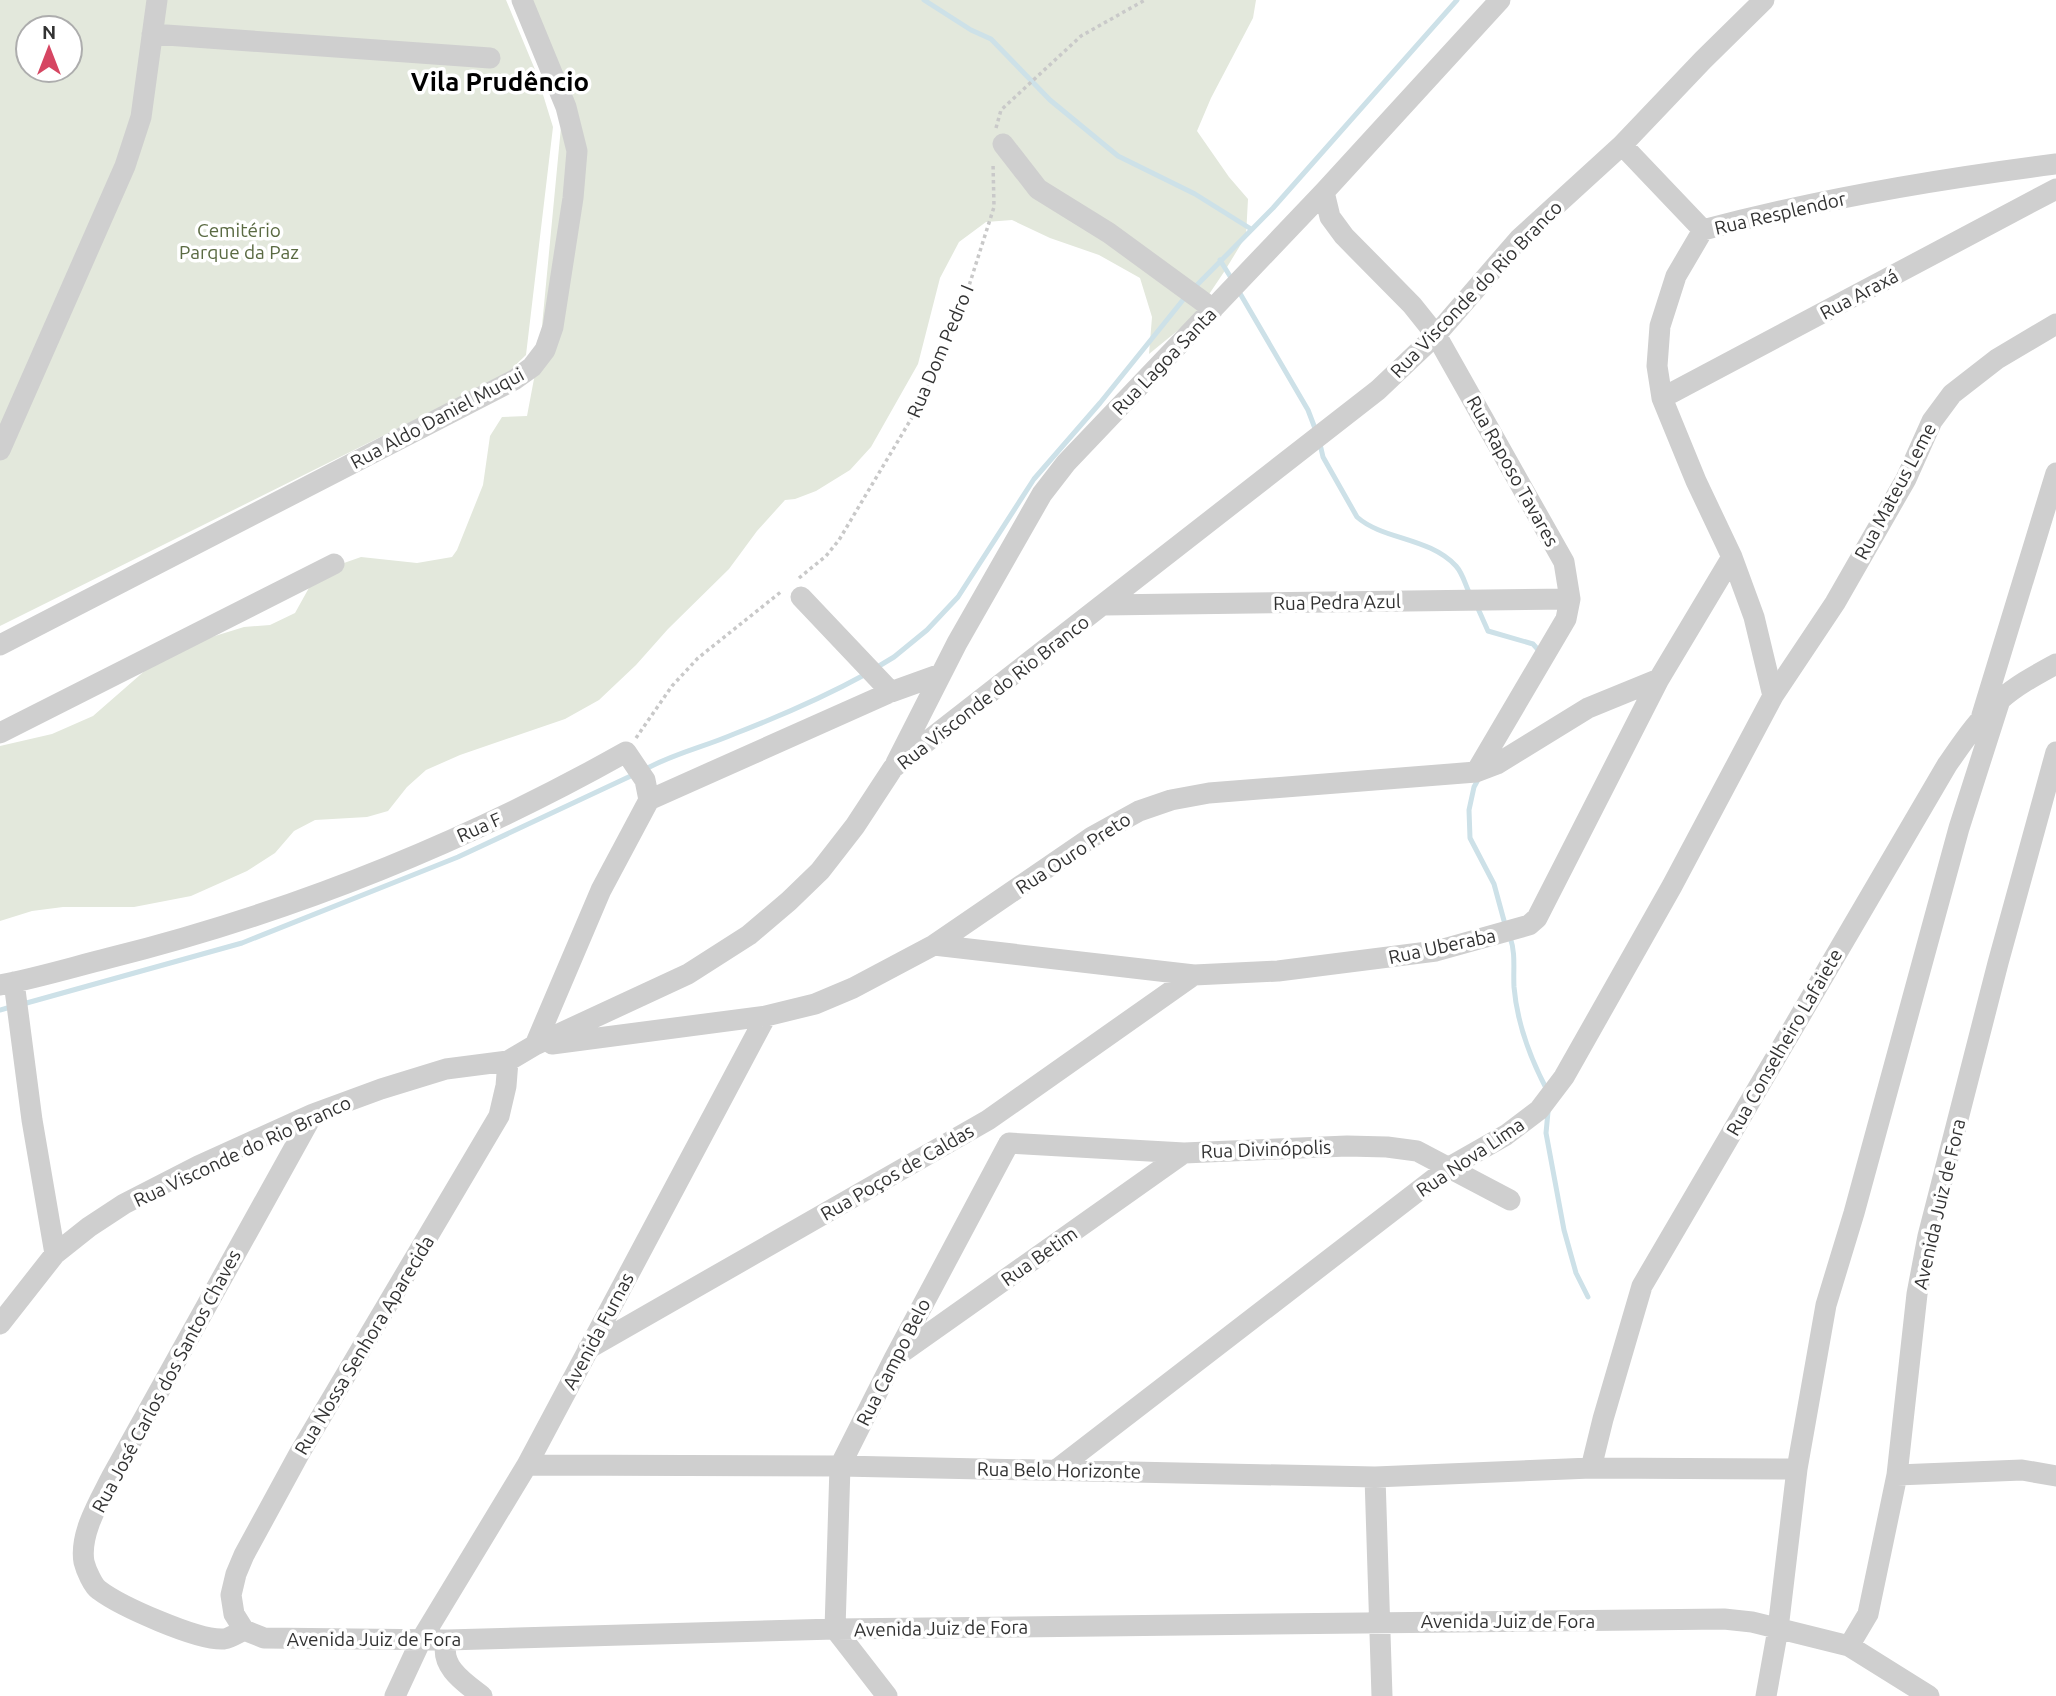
<svg xmlns="http://www.w3.org/2000/svg" width="2056" height="1696" viewBox="0 0 2056 1696" font-family="Ubuntu,sans-serif">
	<rect width="100%" height="100%" fill="#fff"/>
	<!-- green -->
	<path fill="#e3e8dc" fill-rule="evenodd" d="M 0,0 L 506,0 L 536,72 L 553,127 L 526,355 L 505,375 L 0,626 ZM 28,28 L 70,28 L 70,70 L 28,70 Z
		M 527,0 L 1256,0 L 1253,18 L 1211,98 L 1197,131 L 1229,177 L 1248,199 L 1246,236 L 1224,272 L 1193,318 L 1149,354 L 1152,317 L 1140,278 L 1099,255 L 1050,238 L 1012,220 L 986,222 L 959,242 L 940,278 L 918,364 L 871,447 L 850,470 L 816,491 L 795,499 L 785,500 L 757,531 L 729,569 L 668,629 L 636,665 L 599,700 L 565,719 L 460,755 L 426,770 L 407,787 L 388,811 L 367,817 L 315,820 L 294,831 L 275,853 L 247,871 L 191,896 L 134,907 L 63,907 L 32,911 L 0,921 L 0,746 L 52,734 L 93,716 L 156,661 L 202,640 L 244,627 L 270,625 L 295,613 L 310,586 L 327,569 L 361,557 L 417,563 L 452,557 L 457,550 L 483,485 L 490,436 L 502,417 L 527,416 L 540,347 L 561,127 Z"/>
	<g fill="none" stroke-linecap="round" stroke-linejoin="round">
		<!-- stream -->
		<path stroke="#cde1e8" stroke-width="5" d="M 924,0 L 971,30 L 991,39 L 1050,100 L 1118,156 L 1195,194 L 1251,229
			M 1220,260 L 1233,281
			M 1194,288 L 1273,208 L 1457,0
			M 1238,290 L 1308,410 L 1316,431
			M 1320,444 L 1323,457 L 1357,517 C 1383,540 1429,537 1456,566 C 1464,575 1465,586 1471,596
			M 1476,604 L 1488,631 L 1533,644 L 1541,653
			M 874,669 L 894,657 L 927,630 L 958,597 L 1034,479 L 1100,403 L 1187,295
			M 644,770 C 672,754 704,747 734,734 C 778,717 824,697 866,674
			M 1480,776 L 1474,787 L 1469,810 L 1470,838 L 1494,884 L 1506,928
			M 1510,937 C 1516,954 1513,969 1514,987 C 1517,1023 1531,1060 1548,1092
			M 23,1004 L 242,943 L 458,857 L 635,774
			M 0,1010 L 14,1006
			M 1548,1112 L 1546,1133 L 1564,1230 L 1576,1273 L 1588,1297"/>
		<!-- path -->
		<path stroke="#c9c9c9" stroke-width="3.5" stroke-dasharray="3.5 3.5" stroke-linecap="butt" d="M 996,128 L 1001,110 L 1081,36 L 1145,0
			M 799,578 L 826,556 L 839,540 L 920,404 L 961,311 L 994,207 L 993,163
			M 636,738 L 672,686 L 698,658 L 782,591"/>
		<!-- minor -->
		<path stroke="#cfcfcf" stroke-width="21" d="M 152,34 L 490,58
			M 1003,144 L 1038,189 L 1109,233 L 1213,309
			M 1622,145 L 1703,230
			M 1324,192 L 1330,217 L 1344,236 L 1412,305 L 1436,335 L 1564,562 L 1570,599 L 1566,619 L 1476,772
			M 1662,398 L 2056,189
			M 0,450 L 125,166 L 141,117 L 157,0
			M 801,597 L 891,692
			M 1104,605 L 1570,599
			M 0,645 L 514,380 L 532,367 L 545,350 L 553,327 L 573,198 L 577,151 L 566,107 L 522,0
			M 1773,696 L 1754,617 L 1732,557 L 1696,481 L 1662,398 L 1657,366 L 1660,326 L 1676,276 L 1703,230 C 1819,199 1937,179 2056,164
			M 1982,715 L 2056,473
			M 0,733 L 334,564
			M 896,763 L 957,643 L 1042,494 L 1066,463 L 1324,192 L 1500,0
			M 649,800 L 891,692 L 941,674
			M 934,945 L 1194,975 L 1278,971 L 1436,951 L 1529,925 L 1537,918 L 1659,679 L 1732,557
			M 14,982 L 32,1120 L 55,1254
			M 0,985 C 37,978 73,967 109,958 C 289,913 464,843 626,752 L 645,780 L 649,800 L 601,890 L 535,1045
			M 552,1044 L 766,1016 L 815,1004 L 853,988 L 934,945 L 1092,837 L 1139,811 L 1171,800 L 1209,793 L 1476,772 L 1497,764 L 1588,708 L 1659,679
			M 1009,1143 L 1184,1153 L 1347,1146 L 1387,1147 L 1417,1151 L 1510,1200
			M 0,1324 L 55,1254 L 89,1227 L 124,1204 L 198,1166 L 313,1114 L 381,1089 L 446,1069 L 508,1061 L 535,1045 L 688,974 L 749,935 L 789,901 L 820,871 L 855,826 L 893,768 L 1378,390 L 1436,335 L 1519,239 L 1622,145 L 1703,60 L 1764,0
			M 588,1349 L 988,1120 L 1194,975
			M 897,1356 L 1184,1153
			M 527,1465 L 840,1466 L 1375,1477 L 1591,1468 L 1797,1469
			M 1591,1468 L 1603,1419 L 1642,1286 L 1947,765 C 1963,742 1979,718 2000,700 C 2017,685 2036,675 2056,664
			M 1056,1470 L 1448,1168 L 1506,1135 L 1539,1110 L 1564,1077 L 1672,886 L 1773,696 L 1835,603 L 1906,479 L 1932,421 L 1952,394 L 1997,359 L 2056,324
			M 1897,1475 L 2022,1470 L 2056,1476
			M 1375,1477 L 1382,1696
			M 244,1630 L 264,1638 L 447,1640 L 835,1629 L 1724,1619 L 1752,1622 L 1849,1646 L 1929,1696
			M 244,1630 C 238,1633 230,1638 224,1639 C 198,1641 120,1606 99,1590 C 93,1586 86,1570 84,1562 C 79,1534 100,1500 112,1476 L 313,1114
			M 244,1630 L 234,1614 L 231,1595 L 236,1574 L 244,1555 L 299,1454 L 499,1116 L 506,1086 L 508,1061
			M 447,1640 C 438,1666 465,1683 482,1696
			M 1849,1646 L 1868,1614 L 1897,1475 L 1917,1294 L 1928,1236 L 1998,963 L 2056,752
			M 395,1696 L 421,1640 L 527,1465 L 766,1016
			M 887,1696 L 835,1629 L 840,1466 L 894,1359 L 1009,1143
			M 1766,1696 L 1778,1629 L 1797,1469 L 1826,1305 L 1854,1213 L 1959,828 L 2000,700"/>
	</g>
	<g text-anchor="middle" dominant-baseline="central" stroke-width="7" stroke-linejoin="round" paint-order="stroke">
		<!-- street labels -->
		<g font-size="19" fill="#323232" stroke="#fff">
			<text transform="translate(1780 213) rotate(-13)">Rua Resplendor</text>
			<text transform="translate(1476 289) rotate(-46)">Rua Visconde do Rio Branco</text>
			<text transform="translate(1859 294) rotate(-28)">Rua Araxá</text>
			<text transform="translate(940 351) rotate(-67)">Rua Dom Pedro I</text>
			<text transform="translate(1164 361) rotate(-46)">Rua Lagoa Santa</text>
			<text transform="translate(437 418) rotate(-28)">Rua Aldo Daniel Muqui</text>
			<text transform="translate(1513 471) rotate(61)">Rua Raposo Tavares</text>
			<text transform="translate(1895 491) rotate(-62)">Rua Mateus Leme</text>
			<text transform="translate(1337 602) rotate(-1)">Rua Pedra Azul</text>
			<text transform="translate(993 692) rotate(-38)">Rua Visconde do Rio Branco</text>
			<text transform="translate(479 827) rotate(-24)">Rua F</text>
			<text transform="translate(1073 853) rotate(-33)">Rua Ouro Preto</text>
			<text transform="translate(1442 946) rotate(-12)">Rua Uberaba</text>
			<text transform="translate(1784 1042) rotate(-60)">Rua Conselheiro Lafaiete</text>
			<text transform="translate(1266 1149) rotate(-2)">Rua Divinópolis</text>
			<text transform="translate(242 1151) rotate(-25)">Rua Visconde do Rio Branco</text>
			<text transform="translate(1470 1157) rotate(-34)">Rua Nova Lima</text>
			<text transform="translate(897 1172) rotate(-30)">Rua Poços de Caldas</text>
			<text transform="translate(1939 1204) rotate(-77)">Avenida Juiz de Fora</text>
			<text transform="translate(1039 1256) rotate(-35)">Rua Betim</text>
			<text transform="translate(598 1331) rotate(-62)">Avenida Furnas</text>
			<text transform="translate(364 1345) rotate(-59)">Rua Nossa Senhora Aparecida</text>
			<text transform="translate(893 1362) rotate(-63)">Rua Campo Belo</text>
			<text transform="translate(166 1381) rotate(-62)">Rua José Carlos dos Santos Chaves</text>
			<text transform="translate(1059 1470) rotate(1)">Rua Belo Horizonte</text>
			<text x="1508" y="1621">Avenida Juiz de Fora</text>
			<text transform="translate(941 1628) rotate(-1)">Avenida Juiz de Fora</text>
			<text x="374" y="1639">Avenida Juiz de Fora</text>
		</g>
		<!-- park labels -->
		<g font-size="19" fill="#5a6a42" stroke="#fff">
			<text x="239" y="230">Cemitério<tspan x="239" dy="22">Parque da Paz</tspan></text>
		</g>
		<!-- district labels -->
		<g font-size="26" font-weight="bold" fill="#000" stroke="#fff">
			<text x="500" y="81">Vila Prudêncio</text>
		</g>
	</g>
	<!-- north arrow -->
	<g transform="translate(49 49)"><circle r="33" fill="#ffffff" stroke="#adadad" stroke-width="2"/>
	<path d="M0-5L12 26L0 18L-12 26Z" fill="#d64662"/>
	<text y="-10" font-size="19" font-weight="bold" text-anchor="middle" fill="#323232">N</text>
	</g>
</svg>
